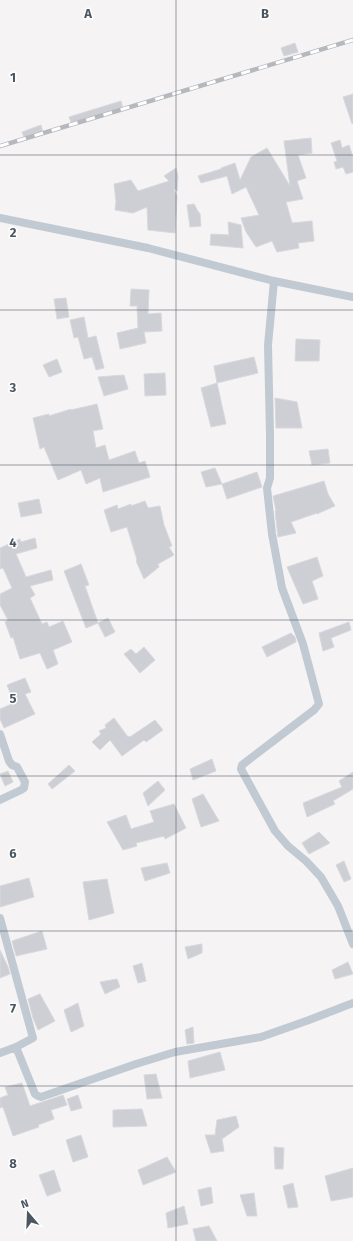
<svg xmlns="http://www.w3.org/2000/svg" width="353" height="1241" viewBox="0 0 353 1241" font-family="'Fira Sans',sans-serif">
	<rect width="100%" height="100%" fill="#f5f3f3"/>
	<!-- building -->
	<path fill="#cdcfd5" stroke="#d7d9de" d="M 295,43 L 298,52 L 284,56 L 281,48 Z
		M 353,94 L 353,123 L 352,124 L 343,97 Z
		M 121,101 L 123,109 L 72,125 L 69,117 Z
		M 41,125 L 43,133 L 25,140 L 22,132 Z
		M 311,138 L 312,153 L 298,155 L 306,178 L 297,181 L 303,199 L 286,202 L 292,223 L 312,221 L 314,241 L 298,243 L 299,248 L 277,252 L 272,241 L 256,247 L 246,232 L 241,218 L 259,215 L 246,187 L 232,194 L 227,176 L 201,183 L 198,176 L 221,169 L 221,168 L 235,163 L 240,180 L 251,157 L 267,148 L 290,186 L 284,141 Z
		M 340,140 L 342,148 L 349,145 L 353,157 L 353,172 L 346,174 L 343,167 L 336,169 L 334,162 L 337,161 L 331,143 Z
		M 176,168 L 178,176 L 177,191 L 176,189 L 174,190 L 177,196 L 175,233 L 148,230 L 147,207 L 133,213 L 115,210 L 116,202 L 114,184 L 131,180 L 138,191 L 169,181 L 164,176 Z
		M 194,204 L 199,213 L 200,213 L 201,226 L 190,227 L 187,205 Z
		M 228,222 L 241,225 L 243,248 L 210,245 L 211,234 L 229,235 Z
		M 131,289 L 149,290 L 148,314 L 161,313 L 162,331 L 144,332 L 146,343 L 120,349 L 117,333 L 138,328 L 137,306 L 130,306 Z
		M 66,298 L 69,317 L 57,319 L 54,299 Z
		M 84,317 L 88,338 L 96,336 L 104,368 L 96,370 L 92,357 L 84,359 L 78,337 L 74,338 L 70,320 Z
		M 296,339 L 320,340 L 319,361 L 295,361 Z
		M 254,357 L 258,373 L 217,383 L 214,366 Z
		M 57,359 L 62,372 L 49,377 L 43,365 Z
		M 165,373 L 166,395 L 145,396 L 144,374 Z
		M 124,375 L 128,389 L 104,396 L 98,377 Z
		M 217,383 L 226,424 L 211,427 L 201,388 Z
		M 275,398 L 297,402 L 302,428 L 276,428 Z
		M 97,404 L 103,429 L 93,431 L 96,448 L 105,445 L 109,460 L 135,451 L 139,463 L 145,461 L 150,477 L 103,492 L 100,478 L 86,484 L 81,470 L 58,480 L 44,447 L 40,449 L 33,418 L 49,414 L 49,416 L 71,409 L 71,410 Z
		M 328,449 L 330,463 L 312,465 L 309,451 Z
		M 215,468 L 222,484 L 206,487 L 201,472 Z
		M 257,472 L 262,487 L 227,499 L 222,484 Z
		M 324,481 L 328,494 L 335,506 L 317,514 L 317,513 L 291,522 L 296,533 L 278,537 L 275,511 L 276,511 L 273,496 Z
		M 39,499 L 42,513 L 21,517 L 18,503 Z
		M 145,501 L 148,508 L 160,506 L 164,525 L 172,546 L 169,547 L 174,555 L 158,564 L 159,567 L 144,579 L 136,561 L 137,560 L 127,527 L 111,532 L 104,510 L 117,505 L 118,509 L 131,504 L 131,506 Z
		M 35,538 L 37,548 L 16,554 L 26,577 L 51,570 L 53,580 L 30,586 L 35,595 L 30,598 L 42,624 L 47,622 L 49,627 L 63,621 L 72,642 L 53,650 L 58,664 L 47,669 L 40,653 L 20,659 L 13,637 L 11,638 L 5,622 L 8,620 L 0,605 L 0,594 L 12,588 L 3,568 L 0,569 L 0,548 L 20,539 L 21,542 Z
		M 317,557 L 323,576 L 312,581 L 318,599 L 303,604 L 287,567 Z
		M 81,564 L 89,585 L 85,586 L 98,623 L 86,628 L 64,571 Z
		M 108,618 L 115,632 L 105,637 L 98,623 Z
		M 349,622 L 351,630 L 331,638 L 334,647 L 323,651 L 319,633 Z
		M 291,633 L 295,637 L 296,642 L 267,657 L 262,647 Z
		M 144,647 L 155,660 L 140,673 L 124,654 L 131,649 L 136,654 Z
		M 25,678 L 31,692 L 25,694 L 35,714 L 4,728 L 0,719 L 0,709 L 14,703 L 7,685 Z
		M 114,718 L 128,737 L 129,736 L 130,737 L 155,720 L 163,730 L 146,742 L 144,740 L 122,756 L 110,740 L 100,750 L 92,742 L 101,734 L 99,731 L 106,728 L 105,725 Z
		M 212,759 L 216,771 L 193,780 L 190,769 Z
		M 69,765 L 75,771 L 52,789 L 48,784 Z
		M 8,771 L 13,782 L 5,786 L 0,774 Z
		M 353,772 L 353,789 L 333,801 L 335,804 L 307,817 L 303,803 L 342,787 L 339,781 Z
		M 158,781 L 165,790 L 148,806 L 143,793 Z
		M 203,794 L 219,821 L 201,827 L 192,799 Z
		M 174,804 L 186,828 L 165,839 L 164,836 L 136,843 L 137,846 L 123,850 L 107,822 L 126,815 L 131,829 L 154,822 L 150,811 Z
		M 319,832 L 330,843 L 309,854 L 302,843 Z
		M 344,861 L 351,879 L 344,882 L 336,865 Z
		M 167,863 L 170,873 L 145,881 L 141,868 Z
		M 29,878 L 34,897 L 0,907 L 0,886 Z
		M 107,879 L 114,913 L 89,920 L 83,882 Z
		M 42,931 L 47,949 L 16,956 L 12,941 Z
		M 202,944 L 202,953 L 188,959 L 185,947 Z
		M 0,950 L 8,967 L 10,974 L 0,978 Z
		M 348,962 L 353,974 L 335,979 L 332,970 Z
		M 142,963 L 146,981 L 138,983 L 133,966 Z
		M 117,979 L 120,987 L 105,994 L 100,982 Z
		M 40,994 L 55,1021 L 38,1030 L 33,1018 L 28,999 Z
		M 78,1003 L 84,1026 L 71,1032 L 64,1010 Z
		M 193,1027 L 194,1043 L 187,1044 L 185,1030 Z
		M 220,1052 L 225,1070 L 190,1078 L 188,1061 Z
		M 156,1074 L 162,1098 L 147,1099 L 144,1075 Z
		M 22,1083 L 30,1106 L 63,1095 L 67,1105 L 51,1110 L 54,1119 L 38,1125 L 39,1127 L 13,1136 L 3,1107 L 0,1108 L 0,1098 L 8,1095 L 5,1087 Z
		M 78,1095 L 82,1108 L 71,1111 L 67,1099 Z
		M 142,1109 L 147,1126 L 113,1127 L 113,1110 Z
		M 236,1116 L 239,1127 L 222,1139 L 224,1151 L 211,1153 L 205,1135 L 215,1135 L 217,1120 Z
		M 81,1135 L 88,1157 L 73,1162 L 66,1140 Z
		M 274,1147 L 284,1148 L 283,1169 L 275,1169 Z
		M 167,1157 L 176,1172 L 143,1185 L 138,1170 Z
		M 353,1168 L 353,1197 L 331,1201 L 325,1176 Z
		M 54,1170 L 61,1191 L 47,1196 L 39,1175 Z
		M 293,1183 L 298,1207 L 288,1208 L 283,1186 Z
		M 211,1187 L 213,1203 L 201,1206 L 198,1190 Z
		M 254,1193 L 257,1216 L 247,1216 L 240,1195 Z
		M 184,1206 L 188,1224 L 168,1228 L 166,1213 Z
		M 209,1226 L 217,1241 L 196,1241 L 193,1229 Z"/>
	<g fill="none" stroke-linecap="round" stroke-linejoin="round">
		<!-- minor -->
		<path stroke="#c1cad2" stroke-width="8" d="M 0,218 L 148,248 L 274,281 L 353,297
			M 274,281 L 268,345 L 270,435 L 270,478 L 267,488 L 272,534 L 282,588 L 303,644 L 319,704 L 314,710 L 242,765 L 241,769 L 275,831 L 288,846 L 306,861 L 321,877 L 338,906 L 353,944
			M 0,734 L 9,761 L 12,765 L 17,767 L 25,782 L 24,788 L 21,790 L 0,800
			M 0,918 L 33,1038 L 16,1047
			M 0,1053 L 16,1047 L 35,1094 L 38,1096 L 41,1097 L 136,1064 L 175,1052 L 261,1037 L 309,1020 L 353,1003"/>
		<defs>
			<path id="rail" d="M 0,146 L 353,40"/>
		</defs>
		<!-- rail casing -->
		<use href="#rail" stroke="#b5b8bd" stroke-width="4.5"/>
		<!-- rail -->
		<use href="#rail" stroke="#fff" stroke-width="3" stroke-dasharray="9" stroke-linecap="butt"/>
	</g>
	<!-- grid -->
	<path fill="none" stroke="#4a5661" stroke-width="1" stroke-opacity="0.55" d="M 176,0 L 176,1241M 0,155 L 353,155M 0,310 L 353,310M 0,465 L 353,465M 0,620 L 353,620M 0,776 L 353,776M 0,931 L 353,931M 0,1086 L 353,1086"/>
	<g font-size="13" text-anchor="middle" font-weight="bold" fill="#4a5661" stroke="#fff" stroke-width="3" stroke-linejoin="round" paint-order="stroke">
		<text x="88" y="18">A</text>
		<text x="265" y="18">B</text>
		<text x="13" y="82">1</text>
		<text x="13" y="237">2</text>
		<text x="13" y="392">3</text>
		<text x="13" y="547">4</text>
		<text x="13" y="703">5</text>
		<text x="13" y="858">6</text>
		<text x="13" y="1013">7</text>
		<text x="13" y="1168">8</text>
	</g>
	<!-- north arrow -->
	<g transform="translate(28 1213) rotate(341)" stroke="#ffffff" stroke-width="3" paint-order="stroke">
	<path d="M0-3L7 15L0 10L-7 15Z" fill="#4a5661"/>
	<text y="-6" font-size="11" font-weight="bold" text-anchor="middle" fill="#4a5661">N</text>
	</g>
</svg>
